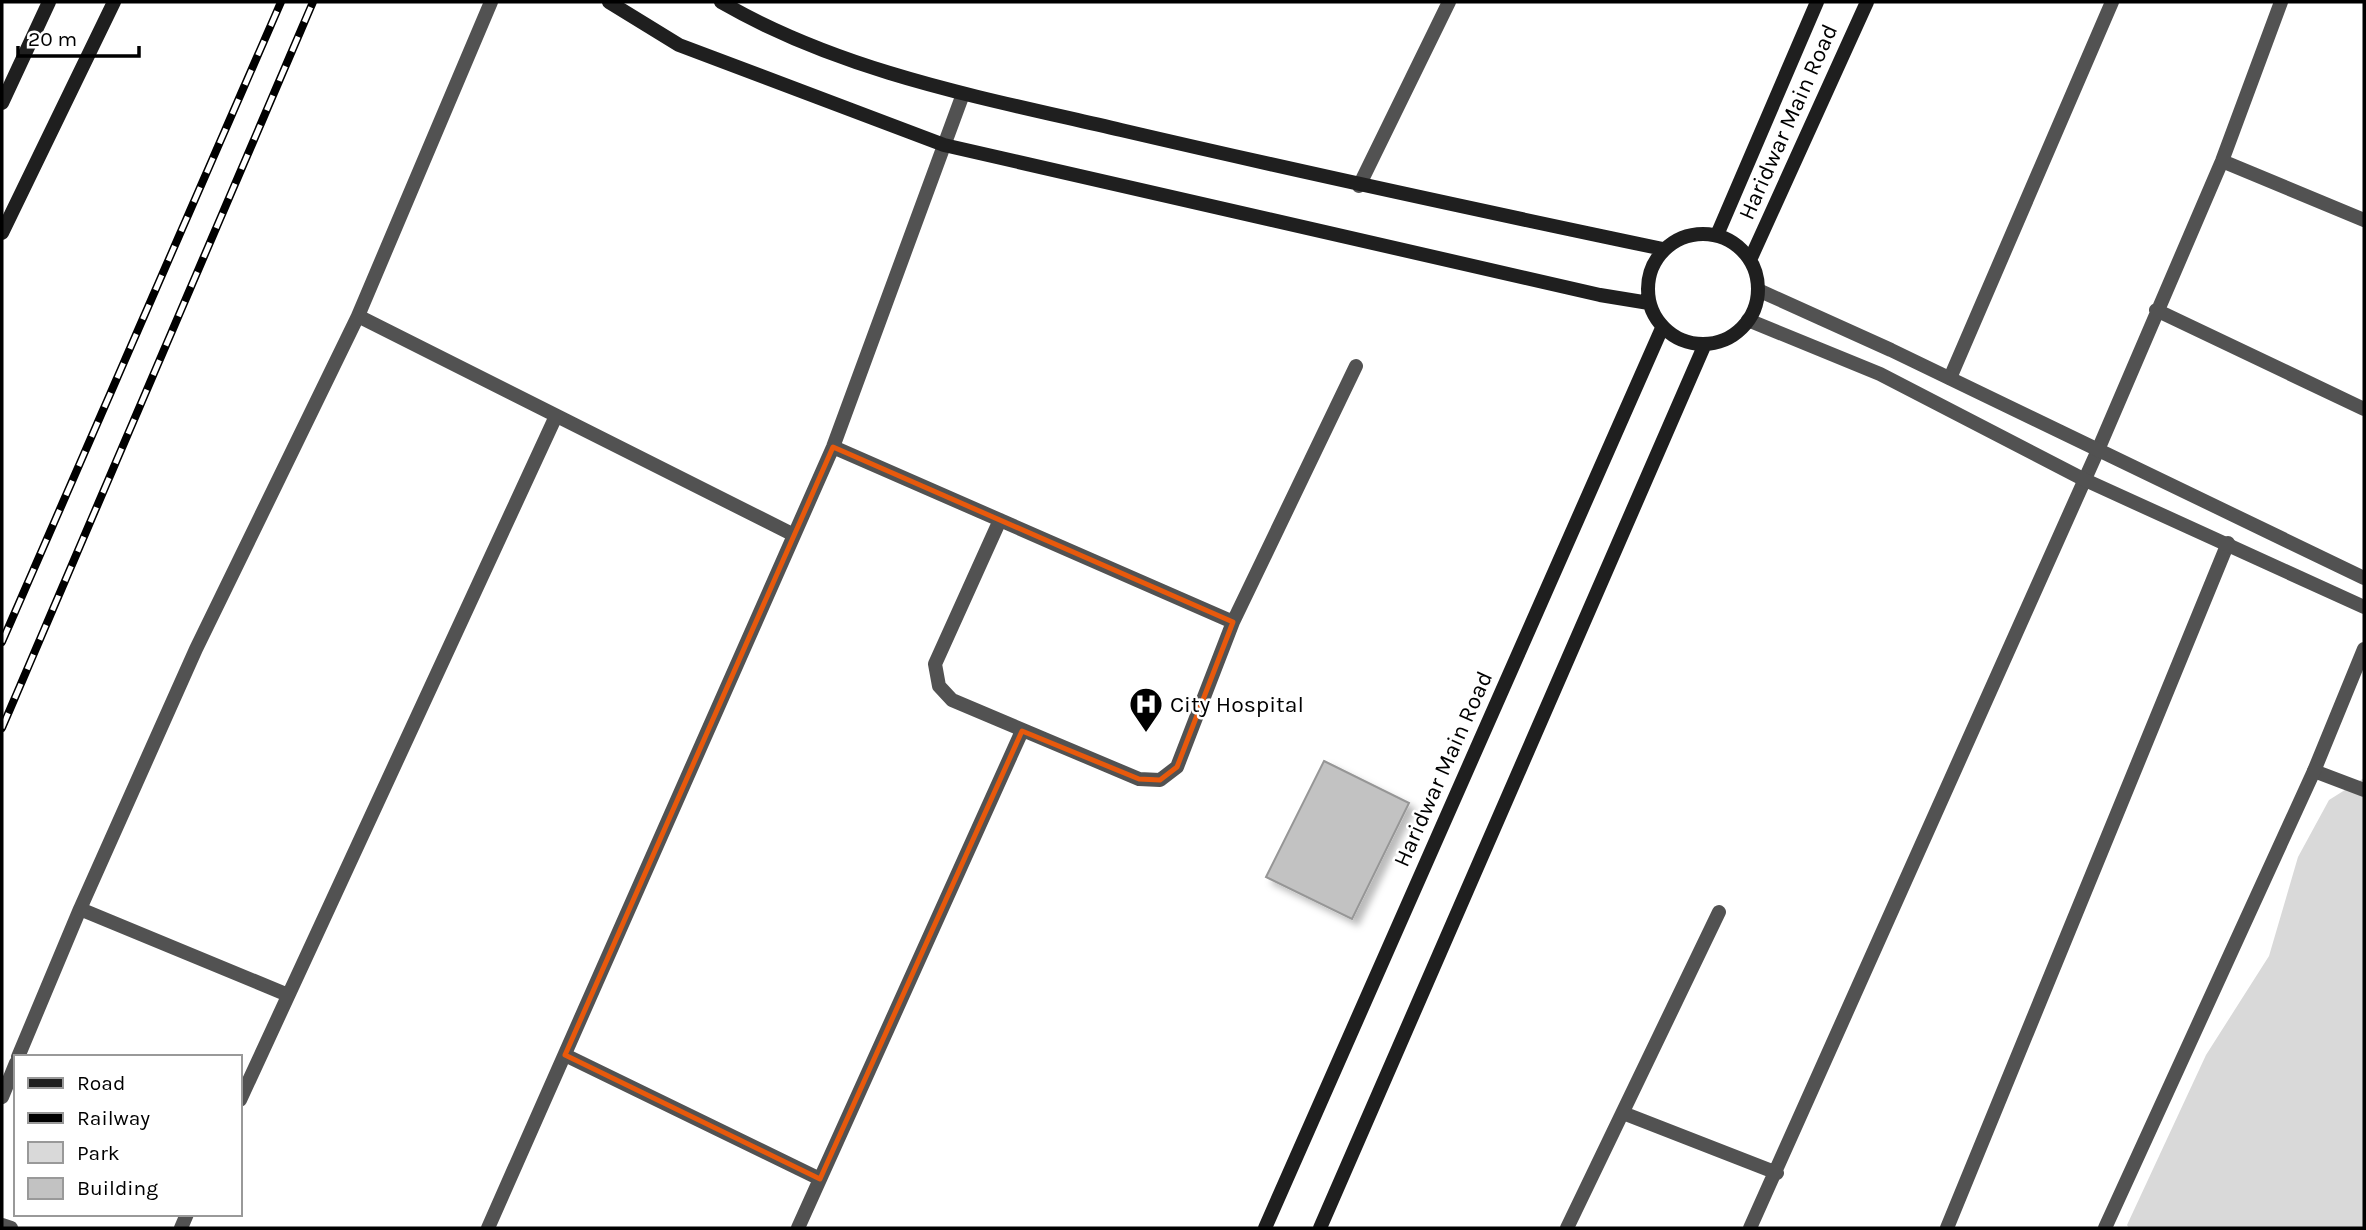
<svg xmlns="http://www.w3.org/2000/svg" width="2366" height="1230" viewBox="0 0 2366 1230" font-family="Karla,sans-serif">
	<defs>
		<filter id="shadow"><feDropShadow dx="6" dy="6" stdDeviation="3.5" flood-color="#0004"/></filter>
	</defs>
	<rect width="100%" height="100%" fill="#fff"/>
	<!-- green -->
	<path fill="#d9d9d9" d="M 2364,778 L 2364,1228 L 2129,1228 L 2127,1225 L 2206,1055 L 2269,956 L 2298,857 L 2329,800 Z"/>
	<!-- building -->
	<path fill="#c2c2c2" stroke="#969696" stroke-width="2" filter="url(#shadow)" d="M 1324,761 L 1409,803 L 1352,919 L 1266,877 Z"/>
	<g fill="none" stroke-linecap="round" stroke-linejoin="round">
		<!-- service -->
		<path stroke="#525252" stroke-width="14" d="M 1950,378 L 2112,2
			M 2314,771 L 2364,790"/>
		<!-- minor -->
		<path stroke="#525252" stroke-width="14" d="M 2222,161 L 2364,220
			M 1359,186 L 1449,2
			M 2156,310 L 2364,409
			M 358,316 L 794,535
			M 833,447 L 1233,622
			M 1000,520 L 935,664 L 939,686 L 952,700 L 1139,779 L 1160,780 L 1177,767 L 1233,622 L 1356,366
			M 80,909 L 288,995
			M 565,1055 L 820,1179
			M 18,1057 L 80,909 L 196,649 L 358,316 L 491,2
			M 2,1097 L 16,1063
			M 240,1100 L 556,416
			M 1623,1113 L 1777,1173
			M 2,1225 L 11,1228
			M 181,1228 L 187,1214
			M 488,1228 L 833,447 L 963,94
			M 798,1228 L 1022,731
			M 1567,1228 L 1719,912
			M 1750,1228 L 2098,450 L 2222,161 L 2281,2
			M 1947,1228 L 2228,543
			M 2105,1228 L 2314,771 L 2364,649"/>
		<!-- tertiary -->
		<path stroke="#525252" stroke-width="14" d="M 1758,290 L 1891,350 L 2364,578
			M 1748,320 L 1880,374 L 2083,479 L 2364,607"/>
		<!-- secondary -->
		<path stroke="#1f1f1f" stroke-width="14" d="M 609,2 L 679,45 L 944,145 L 1600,295 L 1649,303
			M 721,2 C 844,73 984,98 1121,130 C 1301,172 1482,211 1663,249
			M 2,103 L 49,2
			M 2,233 L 114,2
			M1648 289a55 55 0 1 1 110 0a55 55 0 1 1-110 0Z
			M 1717,235 L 1817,2
			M 1750,260 L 1867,2
			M 1265,1228 L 1662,328
			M 1320,1228 L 1705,344"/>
		<defs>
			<path id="rail" d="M 2,642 L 281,2
				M 2,728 L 313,2"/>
		</defs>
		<!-- rail casing -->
		<use href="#rail" stroke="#000" stroke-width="8"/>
		<!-- rail -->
		<use href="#rail" stroke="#fff" stroke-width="5" stroke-dasharray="16" stroke-linecap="butt"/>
	</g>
	<!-- marked area -->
	<path fill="none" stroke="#e8590c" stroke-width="5" stroke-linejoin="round" d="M 833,447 L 1233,622 L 1177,767 L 1160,780 L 1139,779 L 1022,731 L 820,1179 L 565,1055 Z"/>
	<!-- icons -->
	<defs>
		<symbol id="hospital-pin" viewBox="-11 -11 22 30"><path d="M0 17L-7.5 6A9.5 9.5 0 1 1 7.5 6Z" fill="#000" stroke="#fff"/><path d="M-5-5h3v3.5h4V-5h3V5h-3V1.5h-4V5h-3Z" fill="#fff"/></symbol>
	</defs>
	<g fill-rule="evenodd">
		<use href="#hospital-pin" x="1127" y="685" width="38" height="52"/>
	</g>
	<g text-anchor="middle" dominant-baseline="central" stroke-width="5" stroke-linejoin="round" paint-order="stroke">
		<!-- street labels -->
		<g font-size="23" fill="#000" stroke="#fff">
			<text transform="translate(1788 122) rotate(-66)">Haridwar Main Road</text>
			<text transform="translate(1443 769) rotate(-66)">Haridwar Main Road</text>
		</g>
		<!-- poi labels -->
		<g font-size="23" fill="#000" stroke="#fff" text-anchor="start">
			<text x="1170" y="704">City Hospital</text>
		</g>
	</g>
	<!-- border -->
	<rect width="2366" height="1230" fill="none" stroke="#000000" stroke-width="7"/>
	<!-- legend -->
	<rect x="14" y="1055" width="228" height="161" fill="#ffffff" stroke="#999999" stroke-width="2"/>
	<rect x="28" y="1078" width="35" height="10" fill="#1f1f1f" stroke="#999999" stroke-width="2"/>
	<text x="77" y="1090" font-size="21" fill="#000000">Road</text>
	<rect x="28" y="1113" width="35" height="10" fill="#000000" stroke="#999999" stroke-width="2"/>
	<text x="77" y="1125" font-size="21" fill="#000000">Railway</text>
	<rect x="28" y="1142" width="35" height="21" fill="#d9d9d9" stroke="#999999" stroke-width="2"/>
	<text x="77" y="1160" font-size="21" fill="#000000">Park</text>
	<rect x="28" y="1178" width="35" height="21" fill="#c2c2c2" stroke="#999999" stroke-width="2"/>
	<text x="77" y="1195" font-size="21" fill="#000000">Building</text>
	<!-- scale -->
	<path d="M18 46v10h121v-10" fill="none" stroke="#000000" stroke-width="3.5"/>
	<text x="28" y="46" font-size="21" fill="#000000" stroke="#ffffff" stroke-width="5" paint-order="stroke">20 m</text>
</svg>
